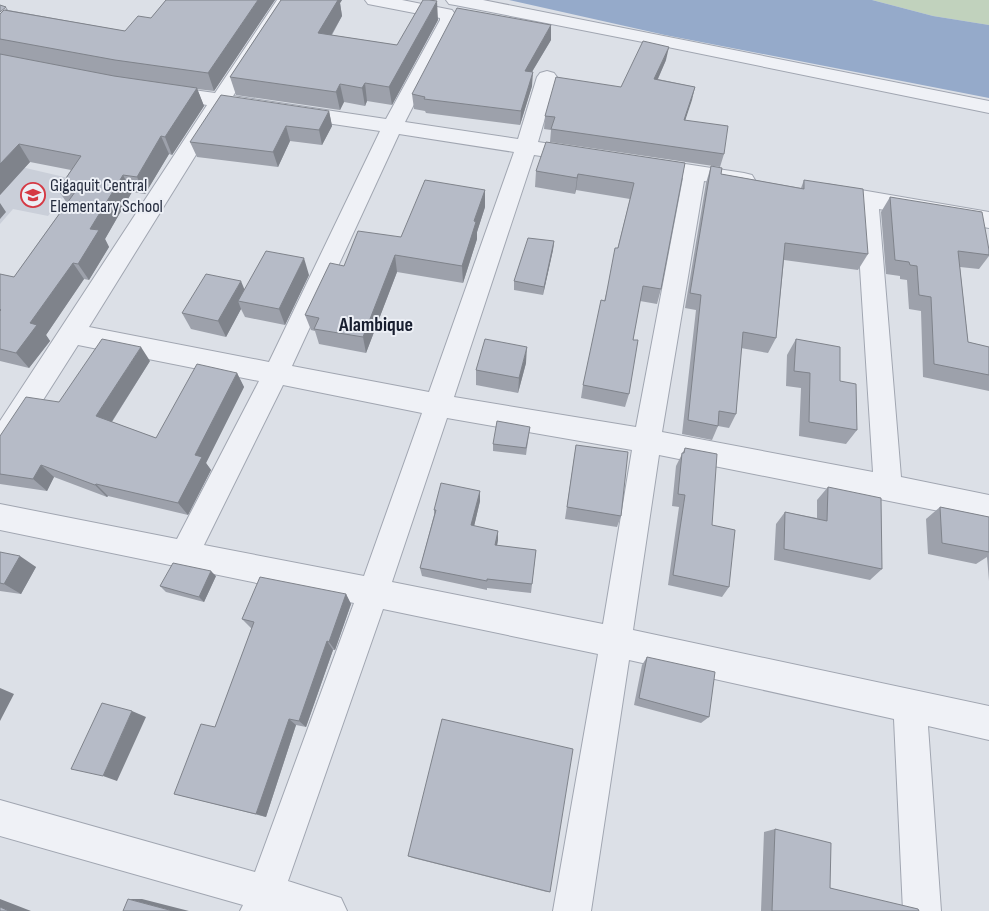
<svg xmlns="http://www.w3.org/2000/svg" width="989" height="911" viewBox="0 0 989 911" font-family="'Sofia Sans Condensed',sans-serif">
	<rect width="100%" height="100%" fill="#dce0e7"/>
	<!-- built -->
	<path fill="#cacfd9" d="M 0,162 L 77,180 L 48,216 L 13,209 L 0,224 Z"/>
	<!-- green -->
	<path fill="#c1d2bd" d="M 872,0 L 989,0 L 989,25 L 933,16 Z"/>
	<!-- water -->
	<path fill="#95aaca" d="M 509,0 L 872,0 L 933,16 L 989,25 L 989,98 L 665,35 Z"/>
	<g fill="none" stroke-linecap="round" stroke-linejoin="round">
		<defs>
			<path id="minor" d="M 277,0 L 295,0 L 233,96 L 386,119 L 440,20 L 440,18 L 368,4 L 365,0 L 402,0 L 452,10 L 458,18 L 405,122 L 518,139 L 537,77 L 540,73 L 547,71 L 554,73 L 557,77 L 538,142 L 588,150 L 592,155 L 588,160 L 581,162 L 534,155 L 454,397 L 636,427 L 683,178 L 638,170 L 635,165 L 638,160 L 646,158 L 744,173 L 752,175 L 755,180 L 752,185 L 744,187 L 704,181 L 662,432 L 873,472 L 856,205 L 818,197 L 815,192 L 818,187 L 826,184 L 989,212 L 989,228 L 879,209 L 901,477 L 989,495 L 989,521 L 659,455 L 633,630 L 989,706 L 989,740 L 928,726 L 941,911 L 903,911 L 894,719 L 629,660 L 591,911 L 553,911 L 598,654 L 383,609 L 288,881 L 341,898 L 347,911 L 240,911 L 243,905 L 0,836 L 0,800 L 255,872 L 354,603 L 0,530 L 0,504 L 177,539 L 259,381 L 78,345 L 10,452 L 0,456 L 0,421 L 207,105 L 164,98 L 157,96 L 154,92 L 157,88 L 164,86 L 215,93 ZM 225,108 L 380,131 L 269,362 L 89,327 ZM 399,134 L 514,152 L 429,392 L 292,366 ZM 283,385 L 422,413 L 364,576 L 204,545 ZM 447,418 L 632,450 L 603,624 L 392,582 Z
				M 446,0 L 483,0 L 989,101 L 989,113 L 653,44 L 455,5 L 449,4 Z"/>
		</defs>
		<!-- minor casing -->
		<use href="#minor" stroke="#a1a6b1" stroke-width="2"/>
		<!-- minor -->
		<use href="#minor" fill="#eff1f6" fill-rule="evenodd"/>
	</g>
	<!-- wall -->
	<path fill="#9da1ab" d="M 166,0 L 275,0 L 214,91 L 197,89 L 204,106 L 172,155 L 169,154 L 145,194 L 132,192 L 105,239 L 109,247 L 89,280 L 84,279 L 46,335 L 50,341 L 29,368 L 0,361 L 0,274 L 14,277 L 67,203 L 58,190 L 71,170 L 30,162 L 0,195 L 0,39 L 6,7 L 8,10 L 125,31 L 151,18 Z
		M 281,0 L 342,0 L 340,3 L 342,16 L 332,35 L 397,45 L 438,20 L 392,105 L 367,101 L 365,106 L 344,102 L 340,110 L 236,95 L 230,77 Z
		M 551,40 L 532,72 L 532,86 L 520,125 L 426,113 L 425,111 L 414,109 L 412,94 Z
		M 666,60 L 658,79 L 695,87 L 685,120 L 724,154 L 720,167 L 550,142 L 551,130 L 544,129 L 545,116 L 621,87 Z
		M 329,111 L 332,126 L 322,145 L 290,141 L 278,167 L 197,157 L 190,142 Z
		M 685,163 L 661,289 L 657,304 L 640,301 L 633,340 L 629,394 L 625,407 L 581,398 L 583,385 L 630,199 L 576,190 L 575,194 L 535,187 L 536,171 Z
		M 711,166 L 721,174 L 801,188 L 804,180 L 868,254 L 858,270 L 784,260 L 776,338 L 768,353 L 741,348 L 736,414 L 729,428 L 718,426 L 712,440 L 682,434 L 696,310 L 685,308 L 706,183 Z
		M 485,190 L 485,207 L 477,232 L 477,239 L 463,283 L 397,272 L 366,353 L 319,344 L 315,331 L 311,330 L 305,315 L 344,266 L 401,237 Z
		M 890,197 L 989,250 L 989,256 L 979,269 L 960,267 L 968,342 L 989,347 L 989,391 L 923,377 L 921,311 L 909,309 L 907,280 L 900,279 L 900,276 L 886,274 L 881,212 Z
		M 554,241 L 553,250 L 543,295 L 514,290 L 514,281 Z
		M 309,275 L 285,325 L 245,317 L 241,309 L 226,337 L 191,329 L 182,313 L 244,289 Z
		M 796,339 L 840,381 L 857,430 L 846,444 L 799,436 L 801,388 L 786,386 L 787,355 Z
		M 150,361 L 112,422 L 156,438 L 237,373 L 244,387 L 206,463 L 211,470 L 188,515 L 108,496 L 107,497 L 54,477 L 47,491 L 0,484 L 0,436 L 59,402 Z
		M 526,363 L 518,393 L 476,385 L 476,370 Z
		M 530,427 L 526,455 L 493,451 L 493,444 Z
		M 576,445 L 621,516 L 617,527 L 565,519 Z
		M 685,448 L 712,525 L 729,587 L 722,597 L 668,585 L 679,507 L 672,506 L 676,466 Z
		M 828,487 L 882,569 L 870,580 L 774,560 L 776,524 L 785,512 L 817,518 L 817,500 Z
		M 480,491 L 480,501 L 474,526 L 498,531 L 498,540 L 497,546 L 536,550 L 531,593 L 487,588 L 487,590 L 422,576 L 420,568 L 434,515 L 434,510 Z
		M 940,507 L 989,517 L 989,581 L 987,557 L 976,564 L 928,554 L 926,519 Z
		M 0,552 L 36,567 L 21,594 L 0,591 Z
		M 216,576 L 204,602 L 166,592 L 160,586 Z
		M 346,594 L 351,604 L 335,650 L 333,650 L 306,727 L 296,725 L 266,817 L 174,794 L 215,727 L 252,629 L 242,619 Z
		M 647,657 L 709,717 L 701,723 L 634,705 L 642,665 Z
		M 775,829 L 830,888 L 919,911 L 761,911 L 764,832 Z
		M 408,856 L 550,892 L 547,892 L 413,858 Z"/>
	<!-- shaded-wall -->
	<path fill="#7f838b" d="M 258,0 L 275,0 L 214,91 L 208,73 Z
		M 328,0 L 342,0 L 340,3 L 342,16 L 322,51 L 318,33 Z
		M 437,1 L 438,20 L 392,105 L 389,87 Z
		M 551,25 L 551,40 L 524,85 L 525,71 Z
		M 669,47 L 666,60 L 652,92 L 654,79 Z
		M 533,72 L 532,86 L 520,125 L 521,111 Z
		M 365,83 L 367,101 L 365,106 L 362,88 Z
		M 340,84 L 344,102 L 340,110 L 336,92 Z
		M 695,87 L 692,100 L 681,133 L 684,120 Z
		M 197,88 L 204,106 L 172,155 L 165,137 Z
		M 329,111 L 332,126 L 322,145 L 319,130 Z
		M 286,126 L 290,141 L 278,167 L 273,152 Z
		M 161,136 L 169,154 L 145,194 L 137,177 Z
		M 19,144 L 30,162 L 0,195 L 0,164 Z
		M 578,174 L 576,190 L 575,194 L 577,178 Z
		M 123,175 L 132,192 L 105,239 L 109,247 L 89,280 L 78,264 L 90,229 Z
		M 485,190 L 485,207 L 477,232 L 477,239 L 463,283 L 462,266 L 474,221 Z
		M 0,203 L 6,212 L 0,219 Z
		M 554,241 L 553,250 L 543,295 L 544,287 Z
		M 395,255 L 397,272 L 366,353 L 363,337 Z
		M 304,258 L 309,275 L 285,325 L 279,309 Z
		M 73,263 L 84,279 L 46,335 L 50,341 L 29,368 L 16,353 L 30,323 Z
		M 241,281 L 248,298 L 238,301 L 241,309 L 226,337 L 218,321 Z
		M 141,347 L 150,361 L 107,429 L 96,416 Z
		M 527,347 L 526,363 L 518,393 L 519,378 Z
		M 237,373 L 244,387 L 206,463 L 211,470 L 188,515 L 178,503 L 195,455 Z
		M 41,465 L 54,477 L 47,491 L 33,479 Z
		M 96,484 L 108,496 L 107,497 L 95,485 Z
		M 480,491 L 480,501 L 472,535 L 471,525 Z
		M 498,531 L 498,540 L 495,554 L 495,545 Z
		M 20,556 L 36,567 L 21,594 L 4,584 Z
		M 211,571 L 216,576 L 204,602 L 199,597 Z
		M 346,594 L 351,604 L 335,650 L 329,642 Z
		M 327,641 L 333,650 L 306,727 L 299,721 Z
		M 0,688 L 14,694 L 0,721 Z
		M 132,711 L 146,717 L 117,781 L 103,776 Z
		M 289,719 L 296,725 L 266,817 L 256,814 Z
		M 0,899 L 31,911 L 9,911 L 0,907 Z
		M 128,899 L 142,899 L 189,911 L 173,911 Z"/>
	<!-- building -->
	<path fill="#b6bbc7" stroke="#7f838b" d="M 166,0 L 258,0 L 208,73 L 115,60 L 0,39 L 0,14 L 4,10 L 125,31 L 138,16 L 151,18 Z
		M 281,0 L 338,0 L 318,33 L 397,45 L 423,0 L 429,0 L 437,1 L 389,87 L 365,83 L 362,88 L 340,84 L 336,92 L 230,77 Z
		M 0,5 L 6,7 L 0,12 Z
		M 457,8 L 551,25 L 525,71 L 533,72 L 521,111 L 424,99 L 425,97 L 412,94 Z
		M 643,41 L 669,47 L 654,79 L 695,87 L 684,120 L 728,126 L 724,154 L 551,129 L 555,117 L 545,116 L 556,77 L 621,87 Z
		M 0,54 L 114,76 L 197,88 L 165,137 L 161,136 L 137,177 L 123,175 L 90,229 L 99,230 L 78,264 L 73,263 L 30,323 L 37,325 L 16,353 L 0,349 L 0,311 L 1,310 L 0,309 L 0,274 L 14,277 L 75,192 L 58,190 L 81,156 L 19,144 L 0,164 Z
		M 221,95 L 329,111 L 319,130 L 286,126 L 273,152 L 190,142 Z
		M 546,142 L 685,163 L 661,289 L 643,286 L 633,340 L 638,340 L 629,394 L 583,385 L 601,300 L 605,301 L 615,248 L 618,248 L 634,183 L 578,174 L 577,178 L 536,171 Z
		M 711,166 L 722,168 L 721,174 L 804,189 L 804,180 L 863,189 L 868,254 L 785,243 L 776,338 L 743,332 L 736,414 L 719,411 L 718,426 L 688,420 L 701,295 L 690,293 Z
		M 425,180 L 485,190 L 474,221 L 476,222 L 462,266 L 395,255 L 363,337 L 314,329 L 319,318 L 305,315 L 330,263 L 344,266 L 358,231 L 401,237 Z
		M 890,197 L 982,212 L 989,250 L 989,255 L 958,251 L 968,342 L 989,347 L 989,375 L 934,364 L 931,297 L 919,295 L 917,266 L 910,265 L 909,262 L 895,260 Z
		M 528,238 L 554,241 L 544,287 L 514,281 Z
		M 266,251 L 304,258 L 279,309 L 238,301 Z
		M 206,274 L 241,281 L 218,321 L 182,313 Z
		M 102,339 L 141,347 L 96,416 L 156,438 L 197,364 L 237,373 L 195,455 L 202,457 L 178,503 L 96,484 L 95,485 L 41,465 L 33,479 L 0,474 L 0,436 L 26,397 L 59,402 Z
		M 485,339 L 527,347 L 519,378 L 476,370 Z
		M 796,339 L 840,347 L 840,381 L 856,384 L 857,430 L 809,422 L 810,373 L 794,371 Z
		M 497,421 L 530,427 L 526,448 L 493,444 Z
		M 576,445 L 628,452 L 621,516 L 567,507 Z
		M 685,448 L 717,454 L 712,525 L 735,530 L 729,587 L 673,575 L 685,495 L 678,494 L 682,453 L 684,453 Z
		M 441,483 L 480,491 L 471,525 L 498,531 L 495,545 L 536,550 L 532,584 L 487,579 L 487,581 L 420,568 L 436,510 L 434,510 Z
		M 828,487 L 881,498 L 882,569 L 784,549 L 785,512 L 827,521 Z
		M 940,507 L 989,517 L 989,552 L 942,543 Z
		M 0,552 L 20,556 L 4,584 L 0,583 Z
		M 173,563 L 211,571 L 199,597 L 160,586 Z
		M 260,577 L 346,594 L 329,642 L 327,641 L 299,721 L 289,719 L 256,814 L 174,794 L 201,724 L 215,727 L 254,622 L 242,619 Z
		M 647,657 L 715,672 L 709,717 L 639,698 Z
		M 102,703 L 132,711 L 103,776 L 71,769 Z
		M 442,719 L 573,749 L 550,892 L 408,856 Z
		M 775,829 L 831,843 L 830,888 L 918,909 L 919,911 L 772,911 Z
		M 128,899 L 173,911 L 123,911 Z
		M 0,907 L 9,911 L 0,911 Z"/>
	<!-- icons -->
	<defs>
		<symbol id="school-ring" viewBox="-11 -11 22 22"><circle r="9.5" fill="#eceff5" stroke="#d53944" stroke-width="1.5"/><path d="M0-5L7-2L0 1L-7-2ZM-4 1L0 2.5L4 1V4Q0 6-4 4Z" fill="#d53944"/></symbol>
	</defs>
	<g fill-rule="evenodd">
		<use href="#school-ring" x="19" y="181" width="28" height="28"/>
	</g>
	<g text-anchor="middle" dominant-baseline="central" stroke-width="4" stroke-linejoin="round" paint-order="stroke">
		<!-- poi labels -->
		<g font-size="18" fill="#252c3e" stroke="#eceff5" text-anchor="start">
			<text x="50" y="185">Gigaquit Central<tspan x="50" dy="21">Elementary School</tspan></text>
		</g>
		<!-- quarter labels -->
		<g font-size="20" font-weight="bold" fill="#181e2f" stroke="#eceff5">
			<text x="376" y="325">Alambique</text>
		</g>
	</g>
</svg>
